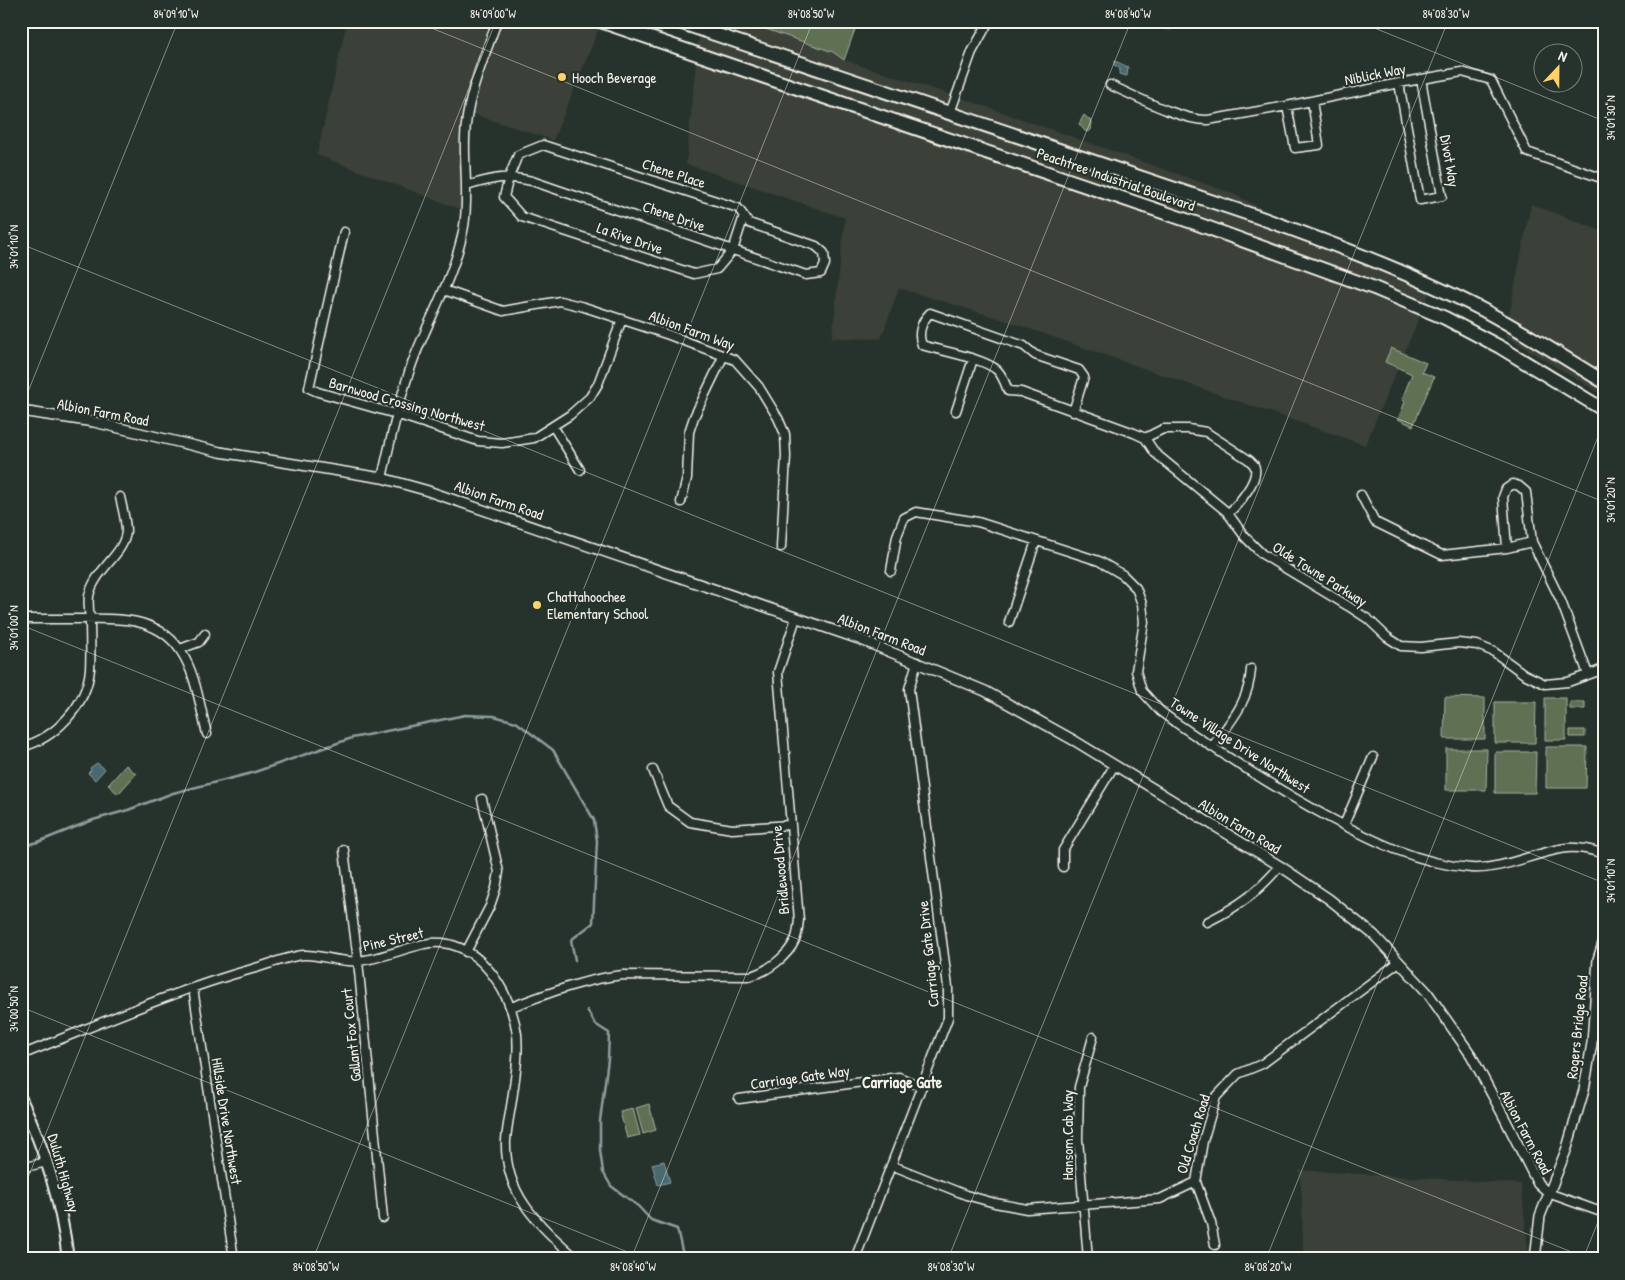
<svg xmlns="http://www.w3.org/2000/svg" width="1625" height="1280" viewBox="0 0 1625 1280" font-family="'Patrick Hand',sans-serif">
	<rect width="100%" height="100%" fill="#26332d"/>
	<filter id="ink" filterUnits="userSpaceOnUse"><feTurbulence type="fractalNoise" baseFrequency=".02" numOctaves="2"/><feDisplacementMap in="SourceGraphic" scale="10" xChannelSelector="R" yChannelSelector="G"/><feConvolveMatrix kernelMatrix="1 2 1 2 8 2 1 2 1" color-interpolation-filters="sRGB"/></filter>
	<g filter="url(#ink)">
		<!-- built -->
		<path fill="#3a4138" d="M 347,21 L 602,21 L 553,140 L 473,114 L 465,211 L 317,155 Z
			M 706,21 L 742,21 L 833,52 L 844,60 L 970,101 L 1231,193 L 1430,292 L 1365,445 L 1004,320 L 899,288 L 881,339 L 832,338 L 845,218 L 686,164 L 698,42 Z
			M 1531,204 L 1604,232 L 1604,396 L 1505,336 Z
			M 1299,1170 L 1521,1184 L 1529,1259 L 1303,1259 L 1302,1196 Z"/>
		<!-- green -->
		<path fill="#5e7053" stroke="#a9b09e" d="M 742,21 L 858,21 L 844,60 L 833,52 Z
			M 1084,115 L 1092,122 L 1091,130 L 1088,132 L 1085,131 L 1079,124 Z
			M 1391,348 L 1426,363 L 1422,372 L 1434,377 L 1413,426 L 1398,419 L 1405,402 L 1402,399 L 1412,374 L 1385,362 Z
			M 1445,697 L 1485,698 L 1485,739 L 1444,739 Z
			M 1545,698 L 1566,698 L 1566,740 L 1545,740 Z
			M 1495,702 L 1536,702 L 1535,743 L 1495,743 Z
			M 1570,702 L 1585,702 L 1585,709 L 1570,709 Z
			M 1570,730 L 1585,730 L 1585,737 L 1570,737 Z
			M 1546,747 L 1587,747 L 1586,788 L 1546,788 Z
			M 1446,749 L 1487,749 L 1486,790 L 1446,790 Z
			M 1495,752 L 1536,752 L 1535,793 L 1495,793 Z
			M 126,765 L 136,774 L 118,794 L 108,785 Z
			M 649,1104 L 656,1130 L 643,1134 L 636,1108 Z
			M 633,1109 L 640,1135 L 627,1138 L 620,1112 Z"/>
		<!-- water -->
		<path fill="#48676f" stroke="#8d9e9f" d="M 1115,61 L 1128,67 L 1127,76 L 1119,74 L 1120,68 L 1114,65 Z
			M 97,763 L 105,769 L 95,780 L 88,773 L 91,770 L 90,768 Z
			M 664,1161 L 670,1182 L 658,1185 L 652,1164 Z"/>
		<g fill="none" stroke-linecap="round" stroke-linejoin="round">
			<!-- stream -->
			<path stroke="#8d9e9f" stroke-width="2.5" d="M 21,846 L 38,842 L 93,820 L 128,810 L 173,793 L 252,773 L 352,738 L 465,715 L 494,716 L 516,722 L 553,750 L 594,820 L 597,841 L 593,923 L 571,940 L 575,960
				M 587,1010 L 595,1024 L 609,1033 L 608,1059 L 600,1121 L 600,1150 L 603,1172 L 611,1186 L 638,1206 L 651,1220 L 677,1229 L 683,1255 L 682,1259"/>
			<defs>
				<path id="minor" d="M 1139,21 L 1170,24 L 1183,21
					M 1399,83 L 1420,200 L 1442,196 L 1421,79
					M 1110,85 C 1135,96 1182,121 1208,120 L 1287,106 L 1399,83 L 1462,72 L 1491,80 L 1527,152 L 1604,179
					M 1287,106 L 1295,148 L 1319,145 L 1312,101
					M 950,113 L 972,52 L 989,21
					M 466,186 C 495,178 502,175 532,181 L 806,275 L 821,273 L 825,264 L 824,253 L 816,246 L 749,223 L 738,208 L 543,145 L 518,155 L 509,177 L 504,197 L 522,217 L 694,274 L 717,269 L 733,250 L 744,216
					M 344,232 L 309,388 L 318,392 L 396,414 L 478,441 L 502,443 L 534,438 L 570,415 L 590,397 L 598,384 L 622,319
					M 444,290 L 503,311 L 560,301 L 584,307 L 669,335 L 735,360 L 759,387 L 778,418 L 785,434 L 786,456 L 781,547
					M 956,411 L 973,359
					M 1073,412 L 1084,377 L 1079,370 L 1035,355 L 1024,346 L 930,313 C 922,321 917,333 922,345 C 941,351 983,358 997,370 C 1003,376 1005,383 1008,391 L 1021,392 L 1134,433 L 1145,438 L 1155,453 L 1227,512 L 1245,537 L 1262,554 L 1348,606 L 1368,619 L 1387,637 L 1401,646 L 1421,647 L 1458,643 L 1477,645 L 1494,652 L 1524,674 L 1545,684 L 1568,682 L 1604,669
					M 553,426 L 580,470
					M 1145,438 L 1163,429 L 1188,429 L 1206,432 L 1249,460 C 1249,460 1254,465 1254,465 C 1261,479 1237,505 1228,514
					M 382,478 C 391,439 399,399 413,361 C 430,316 456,273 464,226 C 469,197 464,167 465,138 C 466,98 484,59 497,21
					M 1361,495 L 1375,522 L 1442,555 L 1507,548 L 1532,542 L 1561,601 L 1588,674
					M 681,502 L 687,478 L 689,432 L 694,417 L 724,355
					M 1507,548 L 1503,497 L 1506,489 L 1513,484 L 1519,486 L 1526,492 L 1532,542
					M 891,571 L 897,536 L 904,518 L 916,512 L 978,522 L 1099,561 L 1123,575 L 1136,588 L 1142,604 L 1144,622 L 1136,671 L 1142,691 L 1160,711 L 1172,720 C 1222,754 1273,787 1326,816 C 1372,840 1418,864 1471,868 C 1504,870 1534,852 1567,848 C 1579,847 1592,850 1604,854
					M 21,619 C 40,619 60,619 79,619 C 115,618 157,616 180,650 C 196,673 200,707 207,734
					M 1009,622 L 1036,541
					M 180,649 L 199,642 L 205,634
					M 21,747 C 55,739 87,705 90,669 C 91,653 90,635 90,619 C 89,612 88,604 89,596 C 94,570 125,554 126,531 C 126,520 122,507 120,497
					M 1212,747 C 1231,721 1249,702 1251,669
					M 653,770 L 668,806 L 690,822 L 732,829 L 790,825
					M 1344,825 L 1373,757
					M 344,850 L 358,961 L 383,1218
					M 1063,867 L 1063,850 L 1114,766
					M 1207,922 C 1239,906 1256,894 1280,866
					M 466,952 L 490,906 L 496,888 L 499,872 L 482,799
					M 193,988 L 234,1259
					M 511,1007 C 547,994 584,979 623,975 L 750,976 C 767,972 788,956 795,940 C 798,934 798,926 799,920 L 778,672 L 796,618
					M 21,1055 C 97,1025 173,991 252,969 C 267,965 289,956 304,955 C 320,954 339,963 357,961 C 380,959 402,949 424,944 C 476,934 511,990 517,1034 C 519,1057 515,1078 512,1100 C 510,1113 507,1127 506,1140 C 504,1195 539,1225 577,1259
					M 739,1099 L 899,1077 L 922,1087
					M 891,1165 L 966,1195 L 995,1203 L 1027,1209 L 1160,1199 L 1196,1182
					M 21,1168 L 47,1162
					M 1196,1182 L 1203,1141 L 1216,1097 L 1238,1074 L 1262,1064 L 1399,962
					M 1196,1182 L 1211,1223 L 1215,1245
					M 1548,1193 L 1604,1213
					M 855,1259 L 948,1018 L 948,987 L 909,689 L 917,662
					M 1088,1259 L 1078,1139 L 1079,1087 L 1093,1037"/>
				<path id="tertiary" d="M 21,411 L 94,422 L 220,452 L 382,478 L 425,490 L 859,639 L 985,691 L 1075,741 L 1280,866 L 1329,899 L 1374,935 L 1427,992 L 1471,1055 L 1504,1117 L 1538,1184 L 1548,1193
					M 1535,1259 L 1540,1216 L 1567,1148 L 1584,1090 L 1592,1043 L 1598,959 L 1604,940"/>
				<path id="secondary" d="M 21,1099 C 46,1152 61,1201 68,1259"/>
				<path id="trunk" d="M 600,21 L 1195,223 L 1374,288 L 1445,318 L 1500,347 L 1604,410
					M 676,21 L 1258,217 C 1335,244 1411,273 1483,310 C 1524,332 1564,357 1604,382"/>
			</defs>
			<!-- minor casing -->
			<use href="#minor" stroke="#f4f1e8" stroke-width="11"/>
			<!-- tertiary casing -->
			<use href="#tertiary" stroke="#f4f1e8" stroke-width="12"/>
			<!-- secondary casing -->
			<use href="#secondary" stroke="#f4f1e8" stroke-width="14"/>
			<!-- trunk casing -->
			<use href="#trunk" stroke="#f4f1e8" stroke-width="16"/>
			<!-- minor -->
			<use href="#minor" stroke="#26332d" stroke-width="8"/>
			<!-- tertiary -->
			<use href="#tertiary" stroke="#26332d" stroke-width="9"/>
			<!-- secondary -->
			<use href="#secondary" stroke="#26332d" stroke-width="10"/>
			<!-- trunk -->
			<use href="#trunk" stroke="#26332d" stroke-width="12"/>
		</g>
	</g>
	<!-- ticks -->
	<path fill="none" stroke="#f4f1e8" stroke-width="1" stroke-opacity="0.45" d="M 414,21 L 1604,502M 1357,21 L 1604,121M 21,244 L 1604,883M 21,409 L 178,21M 21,625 L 1589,1259M 21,1007 L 645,1259M 21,1195 L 496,21M 313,1259 L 813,21M 631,1259 L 1131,21M 948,1259 L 1448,21M 1266,1259 L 1604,422M 1583,1259 L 1604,1207"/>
	<!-- markers -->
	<g fill="#ffd166" stroke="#26332d" stroke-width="2">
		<circle cx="562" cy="77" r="5"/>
		<circle cx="537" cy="605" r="5"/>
	</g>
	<g text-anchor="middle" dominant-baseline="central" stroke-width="4.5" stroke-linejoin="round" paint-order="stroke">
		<!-- street labels -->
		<g font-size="15" fill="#f4f1e8" stroke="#26332d">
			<text transform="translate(1375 74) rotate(-11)">Niblick Way</text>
			<text transform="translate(1450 161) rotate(80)">Divot Way</text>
			<text transform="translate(674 173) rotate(18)">Chene Place</text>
			<text transform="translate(1116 179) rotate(19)">Peachtree Industrial Boulevard</text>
			<text transform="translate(674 216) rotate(19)">Chene Drive</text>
			<text transform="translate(630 238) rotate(19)">La Rive Drive</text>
			<text transform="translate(692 330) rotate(20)">Albion Farm Way</text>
			<text transform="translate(407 404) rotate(16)">Barnwood Crossing Northwest</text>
			<text transform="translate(103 412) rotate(11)">Albion Farm Road</text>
			<text transform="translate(499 500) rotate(19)">Albion Farm Road</text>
			<text transform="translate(1320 574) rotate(32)">Olde Towne Parkway</text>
			<text transform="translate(882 634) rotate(21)">Albion Farm Road</text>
			<text transform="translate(1240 745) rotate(33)">Towne Village Drive Northwest</text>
			<text transform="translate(1240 826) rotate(31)">Albion Farm Road</text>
			<text transform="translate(780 870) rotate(-95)">Bridlewood Drive</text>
			<text transform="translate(393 939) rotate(-13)">Pine Street</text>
			<text transform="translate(928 954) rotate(-96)">Carriage Gate Drive</text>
			<text transform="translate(1577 1027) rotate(-84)">Rogers Bridge Road</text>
			<text transform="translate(351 1035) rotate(-96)">Gallant Fox Court</text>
			<text transform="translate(800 1077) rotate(-8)">Carriage Gate Way</text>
			<text transform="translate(227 1121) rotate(81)">Hillside Drive Northwest</text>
			<text transform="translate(1526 1132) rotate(62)">Albion Farm Road</text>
			<text transform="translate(1193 1134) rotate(-73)">Old Coach Road</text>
			<text transform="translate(1067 1135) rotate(-90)">Hansom Cab Way</text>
			<text transform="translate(64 1173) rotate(74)">Duluth Highway</text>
		</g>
		<!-- poi labels -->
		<g font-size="15" fill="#f4f1e8" stroke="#26332d" text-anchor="start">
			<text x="572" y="77">Hooch Beverage</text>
			<text x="547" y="596">Chattahoochee<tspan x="547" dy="17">Elementary School</tspan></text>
		</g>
		<!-- neighbourhood labels -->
		<g font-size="16" font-weight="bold" fill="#f4f1e8" stroke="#26332d">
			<text x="902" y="1082">Carriage Gate</text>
		</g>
	</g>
	<!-- margin -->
	<rect width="1625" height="1280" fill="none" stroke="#26332d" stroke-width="55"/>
	<!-- north arrow -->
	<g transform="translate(1558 68) rotate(22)"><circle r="24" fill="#26332d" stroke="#787f78"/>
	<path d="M0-4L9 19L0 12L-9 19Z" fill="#ffd166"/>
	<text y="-8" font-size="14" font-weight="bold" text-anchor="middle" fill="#f4f1e8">N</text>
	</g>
	<rect x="28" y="28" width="1570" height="1224" fill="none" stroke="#f4f1e8" stroke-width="2"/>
	<g font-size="12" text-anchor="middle" fill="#f4f1e8">
		<text x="176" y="18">84°09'10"W</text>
		<text x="493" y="18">84°09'00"W</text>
		<text x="811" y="18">84°08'50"W</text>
		<text x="1128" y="18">84°08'40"W</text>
		<text x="1446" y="18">84°08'30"W</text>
		<text transform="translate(1611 118) rotate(-90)" y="4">34°01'30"N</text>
		<text transform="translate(14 247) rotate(-90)" y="4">34°01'10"N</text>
		<text transform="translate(1611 500) rotate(-90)" y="4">34°01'20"N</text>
		<text transform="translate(14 628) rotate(-90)" y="4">34°01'00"N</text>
		<text transform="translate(1611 881) rotate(-90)" y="4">34°01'10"N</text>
		<text transform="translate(14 1009) rotate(-90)" y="4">34°00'50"N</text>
		<text x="316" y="1271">84°08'50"W</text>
		<text x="633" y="1271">84°08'40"W</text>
		<text x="951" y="1271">84°08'30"W</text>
		<text x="1268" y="1271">84°08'20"W</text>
	</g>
</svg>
